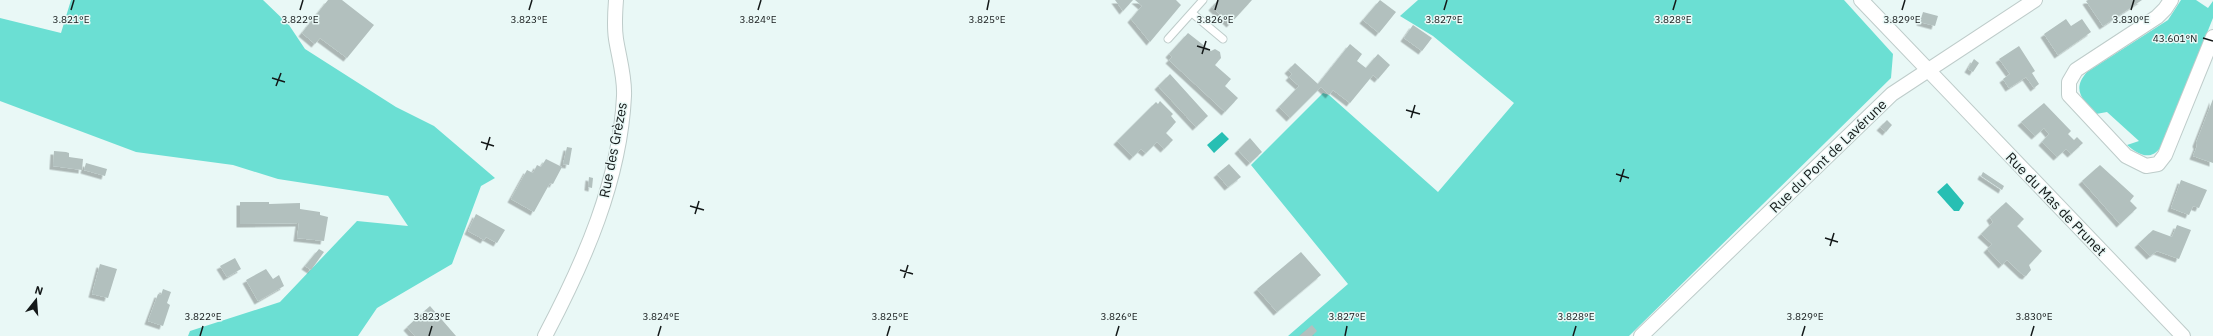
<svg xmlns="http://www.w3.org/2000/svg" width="2213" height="336" viewBox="0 0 2213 336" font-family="'IBM Plex Sans',sans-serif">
	<defs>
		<filter id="shadow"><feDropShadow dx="-3.5" dy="3.5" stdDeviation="0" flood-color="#0004"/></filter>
	</defs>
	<rect width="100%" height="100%" fill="#e9f8f6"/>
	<!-- green -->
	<path fill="#6bdfd3" d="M 71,0 L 263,0 L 289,25 L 305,49 L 396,107 L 434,126 L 495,178 L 481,186 L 452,264 L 377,308 L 358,336 L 188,336 L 190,331 L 280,302 L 357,221 L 408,226 L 388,196 L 278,179 L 233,165 L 136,152 L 0,101 L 0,18 L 61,33 Z
		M 1418,0 L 1844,0 L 1893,54 L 1891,78 L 1629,336 L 1288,336 L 1348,284 L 1251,165 L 1323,93 L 1329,95 L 1438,192 L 1514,103 L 1433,36 L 1400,16 Z
		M 2181,0 L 2196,0 L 2208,8 L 2213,1 L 2213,18 L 2161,147 C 2150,162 2138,154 2127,145 L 2139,141 L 2107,112 L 2096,114 C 2083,100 2071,90 2087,72 L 2168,20 Z"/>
	<!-- water -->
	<path fill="#27bfb3" d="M 1222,132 L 1229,139 L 1214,153 L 1207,145 Z
		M 1947,183 L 1964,203 L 1959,211 L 1954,211 L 1937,192 Z"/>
	<!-- building -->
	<path fill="#b2c0be" filter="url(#shadow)" d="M 328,0 L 342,0 L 374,25 L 347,58 L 320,38 L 315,44 L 302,33 Z
		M 1115,0 L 1133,0 L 1123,11 Z
		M 1135,0 L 1176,0 L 1181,5 L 1150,42 L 1131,19 L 1142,6 Z
		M 1218,0 L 1252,0 L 1230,24 L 1212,7 Z
		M 1380,0 L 1396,12 L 1379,33 L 1363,20 Z
		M 2088,0 L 2142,0 L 2103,26 L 2086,1 Z
		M 1923,12 L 1938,16 L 1935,26 L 1920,22 Z
		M 2066,19 L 2071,26 L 2082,19 L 2091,32 L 2058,55 L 2044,34 Z
		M 1413,25 L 1432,38 L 1422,51 L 1404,38 Z
		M 1188,33 L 1211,51 L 1215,49 L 1220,52 L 1221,58 L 1215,65 L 1231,79 L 1225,86 L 1238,98 L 1225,112 L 1169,60 L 1172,57 L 1169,54 Z
		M 1350,44 L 1362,54 L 1357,61 L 1366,68 L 1378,54 L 1390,65 L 1378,79 L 1373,75 L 1350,103 L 1333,90 L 1329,95 L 1321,87 L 1290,118 L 1279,107 L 1299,86 L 1289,77 L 1292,74 L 1288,70 L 1295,63 L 1318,84 Z
		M 2019,46 L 2035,71 L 2032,73 L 2039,84 L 2034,88 L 2026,77 L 2009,88 L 2003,79 L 2010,74 L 1999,59 Z
		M 1974,59 L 1979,63 L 1973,72 L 1968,69 Z
		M 1170,74 L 1208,116 L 1196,127 L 1158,86 Z
		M 2213,99 L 2213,163 L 2193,156 L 2197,146 L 2196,143 Z
		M 1160,101 L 1173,114 L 1171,116 L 1176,122 L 1166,133 L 1173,140 L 1164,149 L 1157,142 L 1146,153 L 1141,149 L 1133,157 L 1117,141 L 1156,102 L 1158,104 Z
		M 2044,103 L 2071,131 L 2068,134 L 2074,140 L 2077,137 L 2083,143 L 2071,154 L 2066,149 L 2057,157 L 2042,142 L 2049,134 L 2044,128 L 2035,136 L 2021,122 Z
		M 1887,120 L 1892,125 L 1886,132 L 1880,127 Z
		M 1250,138 L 1262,152 L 1250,163 L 1238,150 Z
		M 567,147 L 572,148 L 569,165 L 563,164 Z
		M 54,151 L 66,152 L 69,153 L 69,157 L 83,159 L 82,170 L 53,166 Z
		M 546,159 L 562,167 L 553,184 L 550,183 L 534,212 L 511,199 L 527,170 L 533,173 L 537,165 L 541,167 Z
		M 86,163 L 107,169 L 105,176 L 84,170 Z
		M 1229,164 L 1241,177 L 1228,187 L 1217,174 Z
		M 2100,165 L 2134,196 L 2130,201 L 2137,208 L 2120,224 L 2082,181 Z
		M 1983,172 L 2004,186 L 2002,190 L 1981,176 Z
		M 589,177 L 593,178 L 592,188 L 588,187 Z
		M 2181,180 L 2207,190 L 2199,208 L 2193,206 L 2189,215 L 2171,208 Z
		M 240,202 L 269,202 L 269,204 L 300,203 L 300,209 L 320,212 L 320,215 L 328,217 L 324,241 L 297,238 L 299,223 L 240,224 Z
		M 2006,202 L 2024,219 L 2017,226 L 2042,251 L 2029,265 L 2031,270 L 2026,276 L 2023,275 L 2007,260 L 2002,265 L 1987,249 L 1992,244 L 1981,234 L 1993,222 L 1990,217 Z
		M 476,214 L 505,230 L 497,243 L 486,237 L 484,240 L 468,231 Z
		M 2177,225 L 2191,230 L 2179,259 L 2157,251 L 2150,256 L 2138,244 L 2153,230 L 2172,237 Z
		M 319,249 L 324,252 L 311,270 L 305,266 Z
		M 1301,252 L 1321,275 L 1277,312 L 1257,289 Z
		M 235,258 L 241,269 L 227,277 L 220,266 Z
		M 100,264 L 117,269 L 108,298 L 92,294 Z
		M 266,269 L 273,279 L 279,275 L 284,286 L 258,301 L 246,280 Z
		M 163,289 L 171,292 L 167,303 L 170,305 L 163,326 L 148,321 L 158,294 L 161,295 Z
		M 430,306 L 456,336 L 415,336 L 407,327 Z
		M 1312,325 L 1317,331 L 1312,336 L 1299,336 Z"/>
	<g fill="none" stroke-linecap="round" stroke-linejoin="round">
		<defs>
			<path id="lane" d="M 1192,13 L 1223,39
				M 1168,39 L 1203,0"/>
			<path id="street" d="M 1861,0 L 2183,336
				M 2171,0 L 2165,9 L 2157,17 L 2076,70 L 2069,82 L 2069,95 L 2126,156 L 2146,166 L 2158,164 L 2165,155 L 2213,37
				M 545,336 C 584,262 620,181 624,96 C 625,77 619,58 616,39 C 614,26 615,13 616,0
				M 1641,336 L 1892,94 L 2035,0"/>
		</defs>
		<!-- lane casing -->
		<use href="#lane" stroke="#beccca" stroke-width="9"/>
		<!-- street casing -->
		<use href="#street" stroke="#beccca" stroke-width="16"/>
		<!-- lane -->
		<use href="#lane" stroke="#fff" stroke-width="7"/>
		<!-- street -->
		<use href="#street" stroke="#fff" stroke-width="14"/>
	</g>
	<!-- ticks -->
	<path fill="none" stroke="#141919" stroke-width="1.5" d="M 71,10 L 74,0M 300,10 L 303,0M 529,10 L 532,0M 758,10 L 761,0M 987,10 L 989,0M 1215,10 L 1218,0M 1444,10 L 1447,0M 1673,10 L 1676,0M 1902,10 L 1905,0M 2131,10 L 2134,0M 2203,38 L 2213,41M 1197,46 L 1210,50M 1202,54 L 1206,41M 272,78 L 285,82M 276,86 L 281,73M 1406,110 L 1420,114M 1411,118 L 1415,105M 481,142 L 494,146M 486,150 L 490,137M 1616,174 L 1629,178M 1620,182 L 1624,169M 690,206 L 704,210M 695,214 L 699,201M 1825,238 L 1838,242M 1830,246 L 1834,233M 900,270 L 913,274M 904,278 L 908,265M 200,336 L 203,326M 429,336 L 432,326M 658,336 L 661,326M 887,336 L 890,326M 1116,336 L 1119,326M 1345,336 L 1347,326M 1573,336 L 1576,326M 1802,336 L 1805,326M 2031,336 L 2034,326"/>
	<g text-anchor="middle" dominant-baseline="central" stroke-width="3" stroke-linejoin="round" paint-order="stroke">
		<!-- street labels -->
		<g font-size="14" fill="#141919" stroke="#e9f8f6">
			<text transform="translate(613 150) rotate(-79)">Rue des Grèzes</text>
			<text transform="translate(1828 156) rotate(-44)">Rue du Pont de Lavérune</text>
			<text transform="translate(2056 204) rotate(46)">Rue du Mas de Prunet</text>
		</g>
	</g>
	<g font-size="10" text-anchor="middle" fill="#141919" stroke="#e9f8f6" stroke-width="3" stroke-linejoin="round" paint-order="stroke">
		<text x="71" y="23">3.821°E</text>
		<text x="300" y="23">3.822°E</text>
		<text x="529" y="23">3.823°E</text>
		<text x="758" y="23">3.824°E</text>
		<text x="987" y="23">3.825°E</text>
		<text x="1215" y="23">3.826°E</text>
		<text x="1444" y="23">3.827°E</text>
		<text x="1673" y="23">3.828°E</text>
		<text x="1902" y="23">3.829°E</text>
		<text x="2131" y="23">3.830°E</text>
		<text x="2175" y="42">43.601°N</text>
		<text x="203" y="320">3.822°E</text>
		<text x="432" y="320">3.823°E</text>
		<text x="661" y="320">3.824°E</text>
		<text x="890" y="320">3.825°E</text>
		<text x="1119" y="320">3.826°E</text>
		<text x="1347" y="320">3.827°E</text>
		<text x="1576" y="320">3.828°E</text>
		<text x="1805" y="320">3.829°E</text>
		<text x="2034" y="320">3.830°E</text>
	</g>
	<!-- north arrow -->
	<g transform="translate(36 300) rotate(17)" stroke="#e9f8f6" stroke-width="3" paint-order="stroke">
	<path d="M0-3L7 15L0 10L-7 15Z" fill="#141919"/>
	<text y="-6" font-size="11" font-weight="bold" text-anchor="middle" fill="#141919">N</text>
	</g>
</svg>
